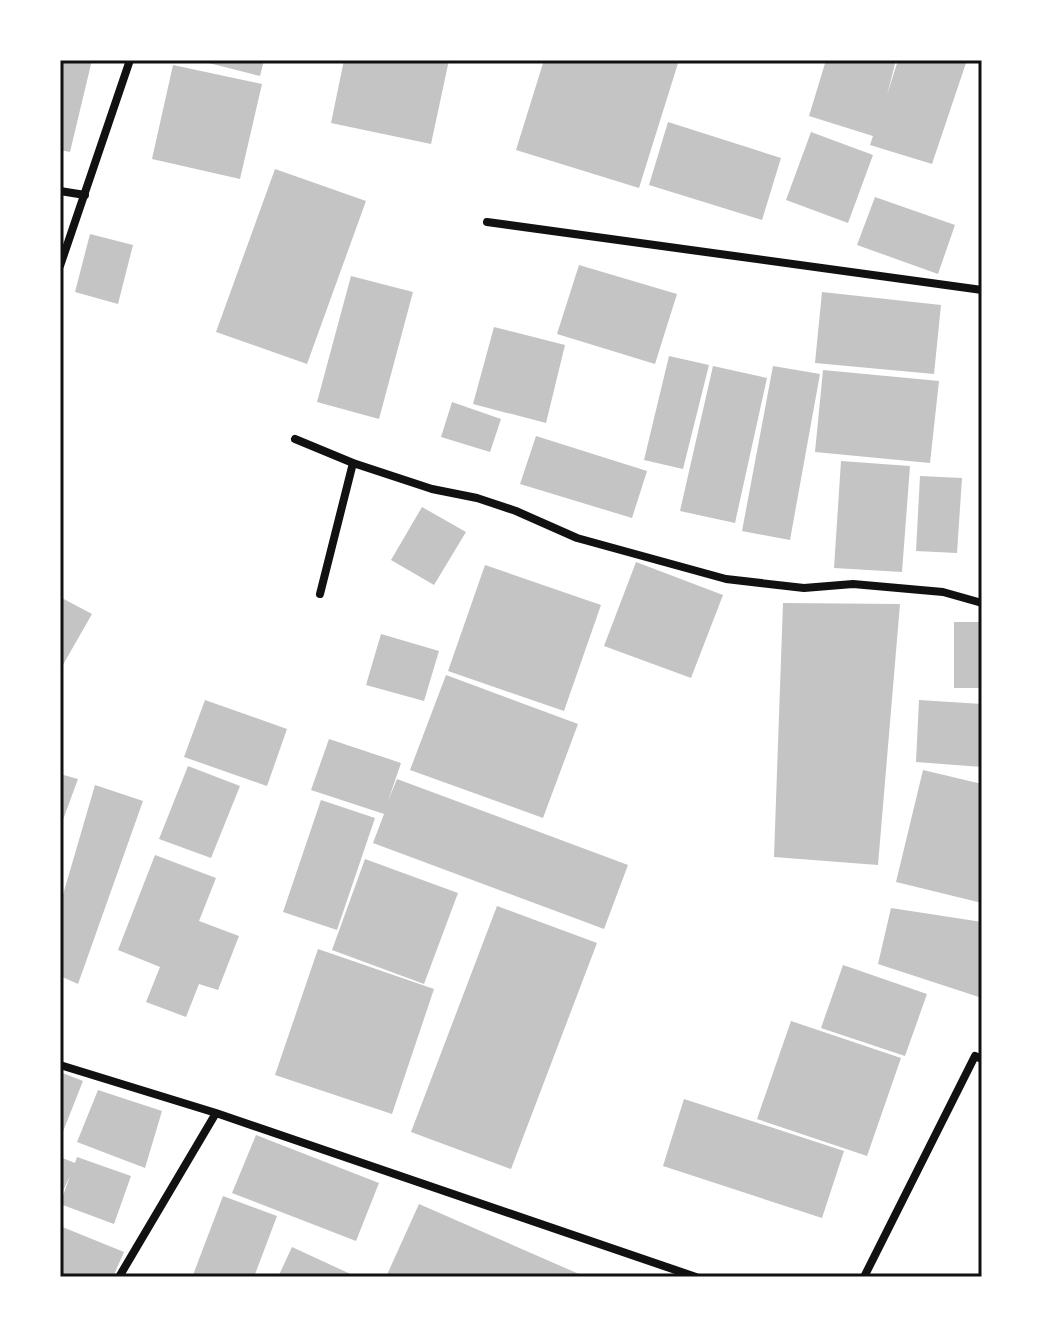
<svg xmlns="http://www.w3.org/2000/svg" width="1042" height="1337" viewBox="0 0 1042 1337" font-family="'PT Sans Narrow',sans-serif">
	<rect width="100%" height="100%" fill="#fff"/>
	<!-- building -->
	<path fill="#c4c4c4" d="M 60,60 L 92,60 L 70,152 L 60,150 Z
		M 197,60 L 264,60 L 260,76 Z
		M 344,60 L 449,60 L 431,144 L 331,123 Z
		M 544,60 L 679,60 L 639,188 L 516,150 Z
		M 826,60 L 896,60 L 887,95 L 898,60 L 967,60 L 932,164 L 870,145 L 873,136 L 809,116 Z
		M 173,65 L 262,84 L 240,179 L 152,159 Z
		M 668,122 L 781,158 L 762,220 L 649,185 Z
		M 811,132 L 873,155 L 848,223 L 786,200 Z
		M 275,169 L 366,201 L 307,364 L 216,332 Z
		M 875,197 L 955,225 L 938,274 L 857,245 Z
		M 90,234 L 133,245 L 118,304 L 75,292 Z
		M 579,265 L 677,294 L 655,364 L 557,334 Z
		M 351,276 L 413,292 L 379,419 L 317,402 Z
		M 822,292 L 941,305 L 934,374 L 815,363 Z
		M 494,327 L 565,345 L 546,423 L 473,404 Z
		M 669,356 L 709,365 L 683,469 L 644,460 Z
		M 713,366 L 767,378 L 735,523 L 680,511 Z
		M 773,366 L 820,374 L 790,540 L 742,531 Z
		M 823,370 L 939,381 L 930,463 L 815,452 Z
		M 452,402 L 501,419 L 490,452 L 441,437 Z
		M 536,436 L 647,471 L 632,518 L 520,484 Z
		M 841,461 L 910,466 L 902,572 L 834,568 Z
		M 920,476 L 962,478 L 957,553 L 916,551 Z
		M 422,507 L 466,532 L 434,585 L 391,560 Z
		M 636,562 L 723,595 L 691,678 L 604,646 Z
		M 485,565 L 601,605 L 564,711 L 448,671 Z
		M 60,597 L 92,614 L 60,670 Z
		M 783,603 L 900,604 L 878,865 L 774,857 Z
		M 954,622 L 982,622 L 982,688 L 954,688 Z
		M 381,634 L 439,651 L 424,701 L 366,685 Z
		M 446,675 L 578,724 L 543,818 L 410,770 Z
		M 205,700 L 287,729 L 267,786 L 184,757 Z
		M 919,700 L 982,704 L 982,767 L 916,762 Z
		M 329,739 L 401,763 L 388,801 L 397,779 L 628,865 L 604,929 L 373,843 L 384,814 L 311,790 Z
		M 188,766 L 240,786 L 211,858 L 159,839 Z
		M 923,770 L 982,784 L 982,903 L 896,882 Z
		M 60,774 L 78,779 L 60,828 Z
		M 95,785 L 143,801 L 78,984 L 60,976 L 60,905 Z
		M 321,800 L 375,818 L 337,930 L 283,912 Z
		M 155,855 L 216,878 L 199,921 L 239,936 L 218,990 L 199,984 L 186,1017 L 146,1002 L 160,967 L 118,950 Z
		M 365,859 L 458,893 L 424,984 L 332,950 Z
		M 497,906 L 597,943 L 511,1169 L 411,1132 Z
		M 891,908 L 982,922 L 982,998 L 878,964 Z
		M 318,949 L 434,989 L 392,1114 L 275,1075 Z
		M 843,965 L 927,994 L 905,1056 L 821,1028 Z
		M 791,1021 L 901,1058 L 867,1156 L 757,1119 Z
		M 60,1072 L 83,1081 L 60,1139 Z
		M 98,1090 L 162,1111 L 145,1168 L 77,1142 Z
		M 684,1099 L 844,1151 L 822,1218 L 663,1166 Z
		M 256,1135 L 379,1183 L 356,1241 L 232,1193 Z
		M 60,1157 L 75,1163 L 77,1157 L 131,1176 L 114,1224 L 60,1204 L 70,1176 L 60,1197 Z
		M 223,1196 L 277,1216 L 254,1277 L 198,1277 L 193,1275 Z
		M 419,1204 L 579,1274 L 578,1277 L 386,1277 Z
		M 60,1226 L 124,1252 L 113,1277 L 60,1277 Z
		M 292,1247 L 357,1277 L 278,1277 Z"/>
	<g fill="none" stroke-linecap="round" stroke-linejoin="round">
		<!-- minor -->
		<path stroke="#111" stroke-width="8" d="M 60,191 L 85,195
			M 487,222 L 982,290
			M 60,266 L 130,60
			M 295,439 L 353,463 L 432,489 L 477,498 L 516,511 L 577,538 L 726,579 L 804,588 L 853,584 L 943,592 L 982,603
			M 320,594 L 353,463
			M 60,1065 L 216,1113
			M 119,1277 L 216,1113 L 696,1277
			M 864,1277 L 975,1056 L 982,1059"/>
	</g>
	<!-- border -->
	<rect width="1042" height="1337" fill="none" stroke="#ffffff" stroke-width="124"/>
	<rect x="62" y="62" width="918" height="1213" fill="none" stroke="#111" stroke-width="3"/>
</svg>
